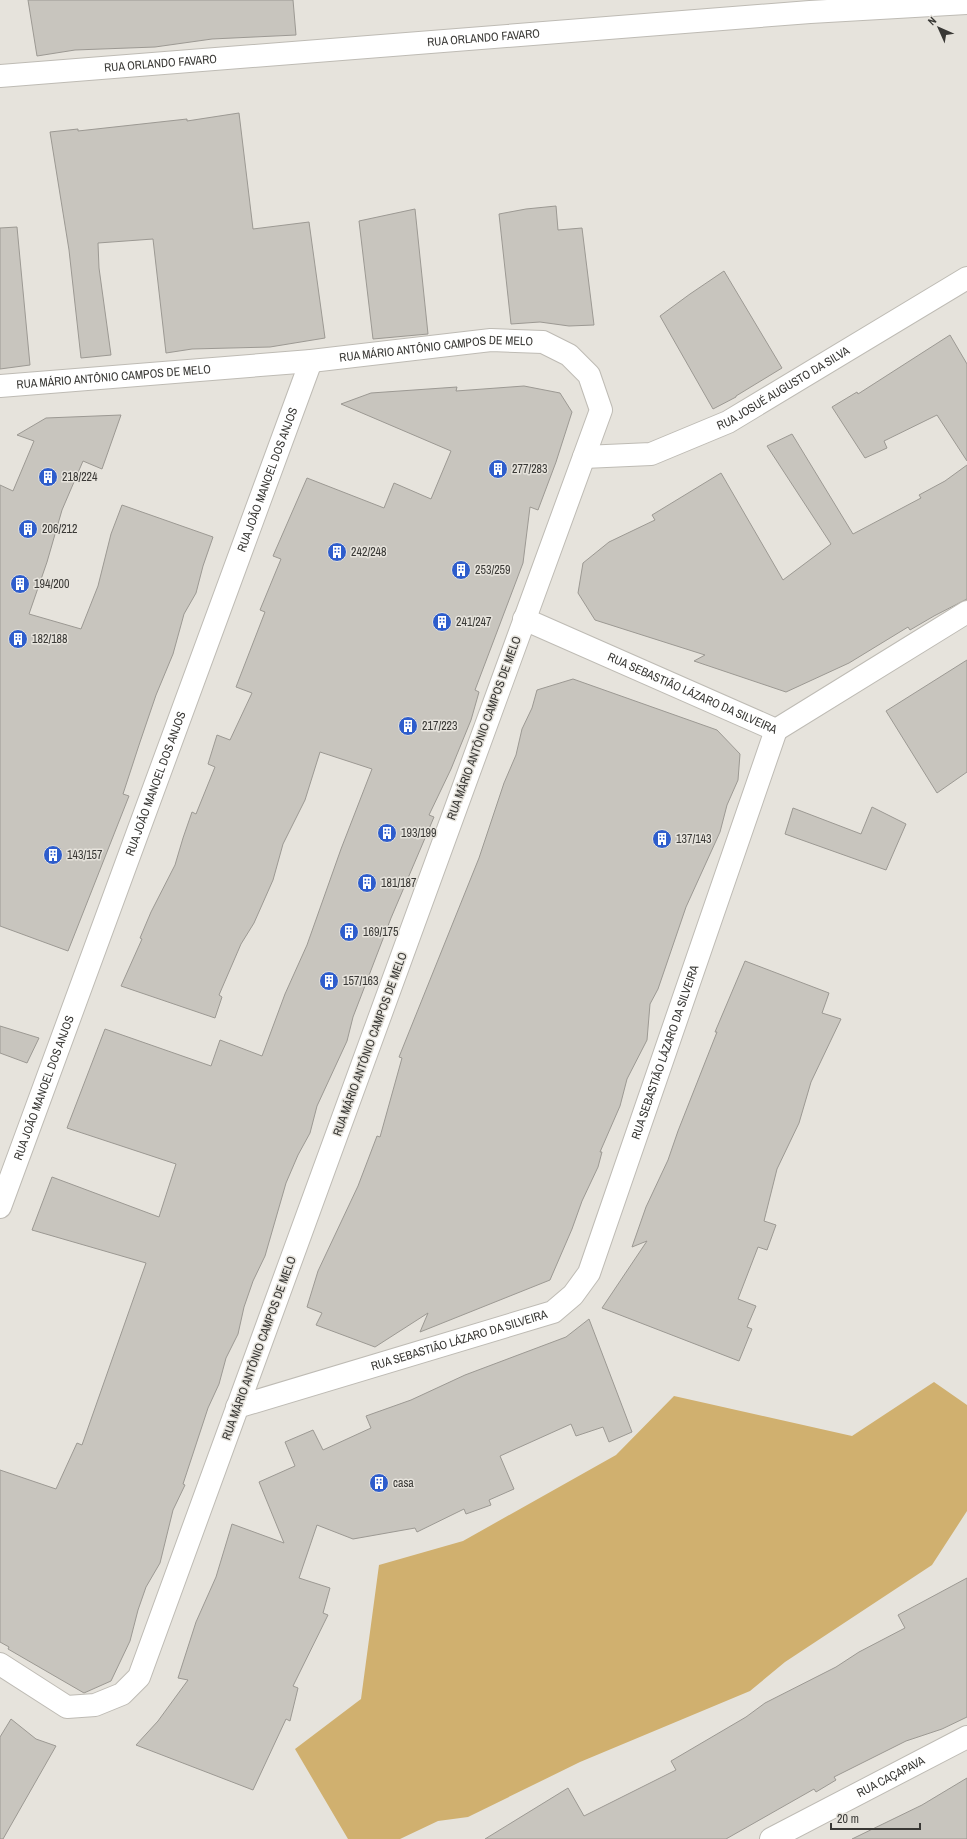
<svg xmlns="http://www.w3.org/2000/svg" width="967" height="1839" viewBox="0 0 967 1839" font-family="'Archivo Narrow',sans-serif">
	<rect width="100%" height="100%" fill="#e6e3dc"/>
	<!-- forest -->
	<path fill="#d0b06f" d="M 934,1382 L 967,1405 L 967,1511 L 932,1565 L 785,1662 L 750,1691 L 580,1762 L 468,1817 L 438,1821 L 400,1839 L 348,1839 L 295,1749 L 361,1699 L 379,1565 L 463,1541 L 616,1455 L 674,1396 L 852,1436 Z"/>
	<!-- building -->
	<path fill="#c8c5be" stroke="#9c9993" d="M 28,0 L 293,0 L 296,35 L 212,39 L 155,47 L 75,50 L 37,56 Z
		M 239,113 L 253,229 L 309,222 L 325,338 L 270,347 L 192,349 L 166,353 L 153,239 L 98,243 L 99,268 L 111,355 L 81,358 L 69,250 L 50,132 L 78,129 L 78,131 L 187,119 L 187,121 Z
		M 556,206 L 558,230 L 582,228 L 594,325 L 569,326 L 540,322 L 511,324 L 499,214 L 526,209 Z
		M 415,209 L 428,334 L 373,339 L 359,221 Z
		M 17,227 L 30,365 L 0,369 L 0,228 Z
		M 724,271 L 782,368 L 736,396 L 736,397 L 713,409 L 660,316 L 690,294 Z
		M 950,335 L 967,364 L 967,461 L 937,415 L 884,441 L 887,448 L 865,458 L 832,407 L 857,392 L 858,394 Z
		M 524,386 L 560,393 L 572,412 L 556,462 L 538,510 L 530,507 L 523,563 L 475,690 L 479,692 L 471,720 L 451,769 L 429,815 L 434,817 L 391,918 L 353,1017 L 347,1041 L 317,1106 L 310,1133 L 298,1155 L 286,1183 L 265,1256 L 253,1281 L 244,1307 L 238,1334 L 226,1358 L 219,1384 L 208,1408 L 183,1484 L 185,1485 L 173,1510 L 160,1563 L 146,1587 L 138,1610 L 130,1641 L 111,1681 L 84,1693 L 8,1649 L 9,1647 L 0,1642 L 0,1470 L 56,1489 L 77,1443 L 82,1445 L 146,1263 L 32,1230 L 52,1177 L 159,1217 L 176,1164 L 67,1128 L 105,1029 L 211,1066 L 220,1040 L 262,1056 L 285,994 L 307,945 L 341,849 L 372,769 L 320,752 L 305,800 L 283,844 L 273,880 L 254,923 L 241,944 L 219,995 L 222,997 L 215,1018 L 121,986 L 142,939 L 140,938 L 151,912 L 175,865 L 183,838 L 192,812 L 196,814 L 215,767 L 208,764 L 217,735 L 230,740 L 252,693 L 236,687 L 265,612 L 260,610 L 281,559 L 273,556 L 307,478 L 384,508 L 394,483 L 431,499 L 451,451 L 341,404 L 371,393 L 457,387 L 456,391 Z
		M 121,415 L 102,469 L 83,461 L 62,510 L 47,562 L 29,614 L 81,629 L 98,586 L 111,534 L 122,505 L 213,537 L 203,566 L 196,593 L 184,614 L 173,654 L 156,695 L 140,742 L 123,794 L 129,796 L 68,951 L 0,926 L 0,485 L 13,491 L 34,441 L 17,435 L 46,418 Z
		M 792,434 L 853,534 L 921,498 L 919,495 L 945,481 L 967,465 L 967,599 L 934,616 L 910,630 L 908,627 L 849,663 L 786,692 L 694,661 L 705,655 L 595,620 L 578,593 L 583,563 L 609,542 L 655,520 L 652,515 L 721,473 L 783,580 L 831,544 L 767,446 Z
		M 967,660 L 967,772 L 937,793 L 886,711 Z
		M 573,679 L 717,730 L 740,754 L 738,780 L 727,805 L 720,832 L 686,907 L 658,989 L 650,1004 L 647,1040 L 627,1079 L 620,1106 L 600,1152 L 602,1152 L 598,1167 L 582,1201 L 572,1229 L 550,1280 L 420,1332 L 428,1313 L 375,1347 L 316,1325 L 322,1313 L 307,1307 L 318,1271 L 358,1186 L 377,1136 L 380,1137 L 402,1058 L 399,1057 L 479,858 L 504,783 L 516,755 L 522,729 L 532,708 L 537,690 Z
		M 872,807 L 906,824 L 886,870 L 785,834 L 793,808 L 861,834 Z
		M 745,961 L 829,993 L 822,1013 L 841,1019 L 811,1082 L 799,1123 L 777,1169 L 764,1221 L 776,1225 L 767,1250 L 758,1247 L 738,1299 L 756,1306 L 747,1327 L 752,1329 L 739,1361 L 602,1308 L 647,1241 L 632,1247 L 646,1207 L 668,1160 L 678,1131 L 717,1032 L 715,1032 Z
		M 0,1026 L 39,1038 L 27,1063 L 0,1053 Z
		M 589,1319 L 632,1432 L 609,1442 L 603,1427 L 576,1436 L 571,1424 L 500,1456 L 514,1489 L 489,1500 L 491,1505 L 466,1514 L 464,1509 L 417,1532 L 415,1528 L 353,1539 L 317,1525 L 299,1578 L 330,1588 L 323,1613 L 328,1615 L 293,1686 L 298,1688 L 290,1721 L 286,1719 L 253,1790 L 136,1745 L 158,1721 L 188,1680 L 178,1678 L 196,1622 L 216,1577 L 232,1524 L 284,1543 L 259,1482 L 295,1466 L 285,1442 L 313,1430 L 323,1450 L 371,1428 L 366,1416 L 411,1400 L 465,1375 L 566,1337 Z
		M 967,1578 L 967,1717 L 942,1729 L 906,1741 L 834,1777 L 836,1780 L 816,1792 L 814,1789 L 726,1839 L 485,1839 L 568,1788 L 584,1816 L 676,1770 L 671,1761 L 746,1717 L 765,1703 L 836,1667 L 859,1652 L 905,1628 L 898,1615 Z
		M 11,1719 L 36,1739 L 56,1746 L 3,1839 L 0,1839 L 0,1737 Z
		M 967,1778 L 967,1839 L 852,1839 L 922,1805 Z"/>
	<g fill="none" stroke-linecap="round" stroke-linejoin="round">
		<defs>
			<g id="street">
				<path id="s1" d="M 0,386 L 311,361 L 491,340 L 543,342 L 569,355 L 589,375 L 601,410 L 139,1677 L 122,1694 L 95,1705 L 67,1707 L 0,1664"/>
				<path id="s2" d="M 584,457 L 651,454 L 728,422 L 967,278"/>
				<path id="s3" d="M 524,619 L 776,730"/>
				<path d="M 776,730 L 967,612"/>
				<path id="s4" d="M 0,1207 L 311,361"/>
				<path id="s5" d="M 237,1407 L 553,1312 L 573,1295 L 589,1273 L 776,730"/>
				<path id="s6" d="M 771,1839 L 967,1737"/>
			</g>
			<g id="secondary">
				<path id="s7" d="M 0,76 L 810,12 L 967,3"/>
			</g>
		</defs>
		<!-- street casing -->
		<use href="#street" stroke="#bebbb4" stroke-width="24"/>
		<!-- secondary casing -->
		<use href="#secondary" stroke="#bebbb4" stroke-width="24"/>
		<!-- street -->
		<use href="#street" stroke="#fff" stroke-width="22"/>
		<!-- secondary -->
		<use href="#secondary" stroke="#fff" stroke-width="22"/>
	</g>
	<!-- icons -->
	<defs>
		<symbol id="building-disc" viewBox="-11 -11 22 22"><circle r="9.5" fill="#2e5dcc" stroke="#e6e3dc"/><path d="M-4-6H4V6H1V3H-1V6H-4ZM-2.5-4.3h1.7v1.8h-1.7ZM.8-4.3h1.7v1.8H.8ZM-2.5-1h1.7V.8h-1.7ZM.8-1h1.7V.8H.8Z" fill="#fff"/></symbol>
	</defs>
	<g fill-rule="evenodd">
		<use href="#building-disc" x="487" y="458" width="22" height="22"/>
		<use href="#building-disc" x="37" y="466" width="22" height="22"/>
		<use href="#building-disc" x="17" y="518" width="22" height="22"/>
		<use href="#building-disc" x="326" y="541" width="22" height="22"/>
		<use href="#building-disc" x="450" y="559" width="22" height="22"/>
		<use href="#building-disc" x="9" y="573" width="22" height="22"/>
		<use href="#building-disc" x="431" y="611" width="22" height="22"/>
		<use href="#building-disc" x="7" y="628" width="22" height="22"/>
		<use href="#building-disc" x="397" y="715" width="22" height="22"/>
		<use href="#building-disc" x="376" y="822" width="22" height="22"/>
		<use href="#building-disc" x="651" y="828" width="22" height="22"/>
		<use href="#building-disc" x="42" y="844" width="22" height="22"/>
		<use href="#building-disc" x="356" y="872" width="22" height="22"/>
		<use href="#building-disc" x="338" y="921" width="22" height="22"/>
		<use href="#building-disc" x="318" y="970" width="22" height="22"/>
		<use href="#building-disc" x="368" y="1472" width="22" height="22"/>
	</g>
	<g text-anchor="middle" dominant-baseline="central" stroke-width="3" stroke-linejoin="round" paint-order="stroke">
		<!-- street labels -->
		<g font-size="12" fill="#393835" stroke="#e6e3dc">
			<text stroke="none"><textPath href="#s7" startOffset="485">RUA ORLANDO FAVARO</textPath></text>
			<text stroke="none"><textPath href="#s7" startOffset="161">RUA ORLANDO FAVARO</textPath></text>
			<text stroke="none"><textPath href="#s1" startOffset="438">RUA MÁRIO ANTÔNIO CAMPOS DE MELO</textPath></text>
			<text stroke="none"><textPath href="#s1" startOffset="114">RUA MÁRIO ANTÔNIO CAMPOS DE MELO</textPath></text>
			<text stroke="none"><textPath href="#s2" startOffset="215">RUA JOSUÉ AUGUSTO DA SILVA</textPath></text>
			<text stroke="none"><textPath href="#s4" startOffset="775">RUA JOÃO MANOEL DOS ANJOS</textPath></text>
			<text stroke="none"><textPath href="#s3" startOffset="184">RUA SEBASTIÃO LÁZARO DA SILVEIRA</textPath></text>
			<text transform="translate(484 728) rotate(-70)">RUA MÁRIO ANTÔNIO CAMPOS DE MELO</text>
			<text stroke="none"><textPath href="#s4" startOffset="451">RUA JOÃO MANOEL DOS ANJOS</textPath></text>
			<text transform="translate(370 1044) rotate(-70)">RUA MÁRIO ANTÔNIO CAMPOS DE MELO</text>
			<text stroke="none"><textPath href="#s5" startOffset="617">RUA SEBASTIÃO LÁZARO DA SILVEIRA</textPath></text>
			<text stroke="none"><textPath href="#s4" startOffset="127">RUA JOÃO MANOEL DOS ANJOS</textPath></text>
			<text stroke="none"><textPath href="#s5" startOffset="232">RUA SEBASTIÃO LÁZARO DA SILVEIRA</textPath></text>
			<text transform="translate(259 1348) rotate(-70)">RUA MÁRIO ANTÔNIO CAMPOS DE MELO</text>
			<text stroke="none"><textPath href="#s6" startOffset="135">RUA CAÇAPAVA</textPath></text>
		</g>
		<!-- poi labels -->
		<g font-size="12" fill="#393835" stroke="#e6e3dc" text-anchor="start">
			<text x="512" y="469">277/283</text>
			<text x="62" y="477">218/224</text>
			<text x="42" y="529">206/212</text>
			<text x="351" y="552">242/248</text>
			<text x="475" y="570">253/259</text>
			<text x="34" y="584">194/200</text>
			<text x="456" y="622">241/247</text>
			<text x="32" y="639">182/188</text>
			<text x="422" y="726">217/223</text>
			<text x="401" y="833">193/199</text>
			<text x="676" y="839">137/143</text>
			<text x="67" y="855">143/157</text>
			<text x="381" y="883">181/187</text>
			<text x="363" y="932">169/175</text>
			<text x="343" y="981">157/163</text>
			<text x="393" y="1483">casa</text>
		</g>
	</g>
	<!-- north arrow -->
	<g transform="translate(939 28) rotate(315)" stroke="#e6e3dc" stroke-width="3" paint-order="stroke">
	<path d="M0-3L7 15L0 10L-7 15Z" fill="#393835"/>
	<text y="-6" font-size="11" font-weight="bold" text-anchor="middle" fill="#393835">N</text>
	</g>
	<!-- scale -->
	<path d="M831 1823v6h89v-6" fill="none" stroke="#393835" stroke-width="2"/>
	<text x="837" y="1823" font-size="12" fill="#393835" stroke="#e6e3dc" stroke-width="3" paint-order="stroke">20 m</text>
</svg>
